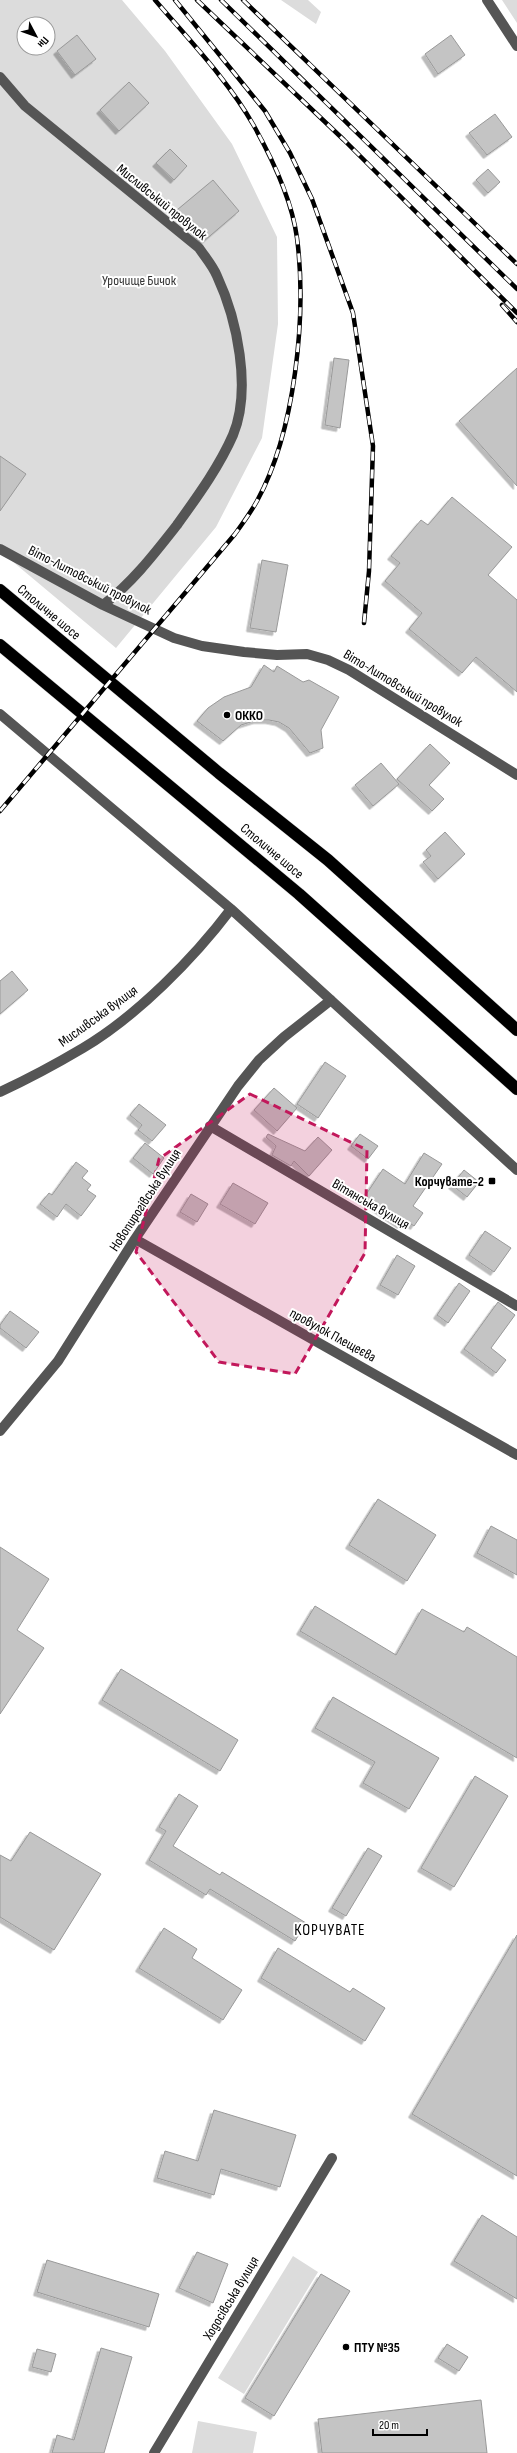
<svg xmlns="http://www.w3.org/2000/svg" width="517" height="2453" viewBox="0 0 517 2453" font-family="'Sofia Sans Condensed',sans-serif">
	<defs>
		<filter id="shadow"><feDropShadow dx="-3.5" dy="3.5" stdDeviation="0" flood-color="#0004"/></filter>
	</defs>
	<rect width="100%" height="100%" fill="#fff"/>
	<!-- green -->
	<path fill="#dcdcdc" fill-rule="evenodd" d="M 0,0 L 122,0 L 165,51 L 232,144 L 277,237 L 278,324 L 262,438 L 216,527 L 116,648 L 0,551 ZM 24,24 L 48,24 L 48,48 L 24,48 Z
		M 281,0 L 308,0 L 321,12 L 316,24 Z
		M 502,0 L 517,0 L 517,23 Z
		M 293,2256 L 318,2272 L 244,2394 L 218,2378 Z
		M 198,2421 L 257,2432 L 253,2453 L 192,2453 Z"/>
	<!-- building -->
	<path fill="#c4c4c4" stroke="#999" filter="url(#shadow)" d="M 77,35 L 96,59 L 75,75 L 57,51 Z
		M 451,35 L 465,55 L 438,74 L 425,54 Z
		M 129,82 L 149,103 L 119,131 L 100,110 Z
		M 495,114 L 512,137 L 487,155 L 469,133 Z
		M 170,149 L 187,166 L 174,180 L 156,163 Z
		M 488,169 L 500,182 L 488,193 L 476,180 Z
		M 213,180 L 239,211 L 204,241 L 177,210 Z
		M 334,358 L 349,360 L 340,428 L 325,425 Z
		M 517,368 L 517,486 L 459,421 Z
		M 0,456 L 26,474 L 0,511 Z
		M 452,497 L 512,547 L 488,575 L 517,600 L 517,692 L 476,657 L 462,673 L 409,629 L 422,613 L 385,581 L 400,563 L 391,556 L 421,520 L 428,525 Z
		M 262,560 L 288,565 L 276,632 L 250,628 Z
		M 264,665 L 274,672 L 277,666 L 303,682 L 309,680 L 339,697 L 321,730 L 323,748 L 310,753 L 289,728 L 279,722 L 269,720 L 257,720 L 241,725 L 223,741 L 197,721 L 208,708 L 224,697 L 251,687 Z
		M 430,744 L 450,763 L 429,785 L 444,799 L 432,811 L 397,779 Z
		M 381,763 L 399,784 L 373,806 L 355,785 Z
		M 445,832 L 465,854 L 438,879 L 423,862 L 431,856 L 426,850 Z
		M 12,971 L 28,990 L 0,1014 L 0,981 Z
		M 325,1062 L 346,1076 L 318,1118 L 297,1104 Z
		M 274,1088 L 297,1108 L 277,1131 L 254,1110 Z
		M 139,1104 L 166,1125 L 152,1141 L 138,1130 L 142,1125 L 130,1115 Z
		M 268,1134 L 305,1151 L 318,1137 L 332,1150 L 309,1176 L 294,1161 L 291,1166 L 272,1155 L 276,1146 L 266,1137 Z
		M 360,1134 L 378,1146 L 368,1159 L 351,1146 Z
		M 145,1143 L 164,1158 L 153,1174 L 133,1158 Z
		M 424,1153 L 442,1164 L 413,1206 L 423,1213 L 414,1226 L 405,1220 L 401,1225 L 363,1199 L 383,1169 L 405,1184 Z
		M 76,1162 L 88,1171 L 82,1178 L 91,1185 L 87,1190 L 96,1196 L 81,1216 L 66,1204 L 57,1217 L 40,1204 L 49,1193 L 52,1195 Z
		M 464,1170 L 479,1182 L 467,1197 L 452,1185 Z
		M 233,1183 L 268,1203 L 255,1224 L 220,1204 Z
		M 191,1194 L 208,1204 L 197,1222 L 180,1212 Z
		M 485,1231 L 511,1248 L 494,1272 L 469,1255 Z
		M 397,1255 L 415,1266 L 398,1295 L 380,1285 Z
		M 459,1283 L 470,1291 L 448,1323 L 437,1315 Z
		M 498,1302 L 515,1315 L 491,1348 L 506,1360 L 496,1373 L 464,1349 Z
		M 10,1311 L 39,1332 L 26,1348 L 0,1328 L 0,1325 Z
		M 378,1499 L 436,1535 L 407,1581 L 349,1545 Z
		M 491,1526 L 517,1540 L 517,1575 L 477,1553 Z
		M 0,1547 L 49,1579 L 17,1630 L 44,1648 L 0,1714 Z
		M 315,1606 L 396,1655 L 422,1609 L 464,1632 L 467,1627 L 517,1657 L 517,1758 L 300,1631 Z
		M 121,1669 L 238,1740 L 220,1771 L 102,1700 Z
		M 333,1697 L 439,1758 L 409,1809 L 363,1783 L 375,1762 L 315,1728 Z
		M 475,1776 L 508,1796 L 454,1887 L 421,1868 Z
		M 179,1794 L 198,1806 L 173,1846 L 220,1875 L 222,1872 L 306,1923 L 295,1941 L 210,1889 L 206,1895 L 149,1860 L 166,1831 L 159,1827 Z
		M 30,1832 L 101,1874 L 54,1950 L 0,1917 L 0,1855 L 11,1861 Z
		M 368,1848 L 382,1856 L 346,1916 L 332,1908 Z
		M 164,1928 L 197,1949 L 192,1958 L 242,1990 L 223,2020 L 139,1968 Z
		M 517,1935 L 517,2176 L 412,2114 Z
		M 278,1948 L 350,1992 L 353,1988 L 385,2008 L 365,2041 L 261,1978 Z
		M 214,2110 L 296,2135 L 280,2187 L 221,2169 L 214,2195 L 157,2178 L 165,2151 L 198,2161 Z
		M 482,2215 L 517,2237 L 517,2299 L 454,2261 Z
		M 197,2252 L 228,2264 L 213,2303 L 179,2288 Z
		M 47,2260 L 159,2294 L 149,2327 L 37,2292 Z
		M 321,2274 L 350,2291 L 274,2416 L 245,2398 Z
		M 447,2344 L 468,2357 L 459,2371 L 438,2358 Z
		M 101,2348 L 132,2357 L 104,2453 L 52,2453 L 57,2435 L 74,2440 Z
		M 37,2349 L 56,2354 L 51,2372 L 32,2367 Z
		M 481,2400 L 487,2453 L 322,2453 L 318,2419 Z"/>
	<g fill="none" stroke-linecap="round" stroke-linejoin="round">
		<defs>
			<path id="highway" d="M 0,590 L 219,773 L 328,860 L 517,1030
				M 0,645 L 299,894 L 517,1089"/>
		</defs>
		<!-- highway casing -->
		<use href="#highway" stroke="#dbdbdb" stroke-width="13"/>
		<!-- minor -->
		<path stroke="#555" stroke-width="10" d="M 487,0 L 517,46
			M 0,77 L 25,106 L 199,248 C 205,257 213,266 217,276 C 237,319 252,389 233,435 C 219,467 197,497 177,525 C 155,553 132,583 103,605
			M 0,549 L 103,605 L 174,638 L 202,646 L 244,652 L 277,655 L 307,654 L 328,660 L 349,670 L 517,775
			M 0,714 L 231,909 L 517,1170
			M 0,1092 C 28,1079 56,1064 83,1048 C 137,1016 194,958 231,909
			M 210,1126 L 517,1306
			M 135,1239 L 517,1455
			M 0,1431 L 58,1361 L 135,1239 L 238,1086 L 259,1060 L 284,1037 L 331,1000
			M 154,2453 L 332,2158"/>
		<!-- highway -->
		<use href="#highway" stroke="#000" stroke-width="12"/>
		<defs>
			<path id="rail" d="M 175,0 L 265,111 L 290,153 L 312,199 L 353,313 L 373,446 L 369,571 L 364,623
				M 197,0 L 344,140 L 517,313
				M 221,0 L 517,289
				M 243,0 L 517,264
				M 502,305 L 517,322
				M 0,811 L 235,534 C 243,523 251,512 257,501 C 295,432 307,316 297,238 C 292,200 273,160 254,126 C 228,80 189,40 155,0"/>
		</defs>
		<!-- rail casing -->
		<use href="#rail" stroke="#000" stroke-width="4.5"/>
		<!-- rail -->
		<use href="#rail" stroke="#fff" stroke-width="3" stroke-dasharray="9" stroke-linecap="butt"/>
	</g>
	<!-- marked area -->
	<path fill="#c2185b" fill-opacity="0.2" stroke="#c2185b" stroke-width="3" stroke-dasharray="8 5" stroke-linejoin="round" d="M 250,1094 L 367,1150 L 365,1253 L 295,1374 L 219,1362 L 136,1252 L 159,1159 Z"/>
	<!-- markers -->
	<g fill="#000" stroke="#fff" stroke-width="1.5">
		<circle cx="227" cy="715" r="4"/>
		<rect x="488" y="1177" width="8" height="8" rx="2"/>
		<circle cx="346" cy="2347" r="4"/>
	</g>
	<g text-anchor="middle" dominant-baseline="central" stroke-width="4" stroke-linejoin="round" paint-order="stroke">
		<!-- street labels -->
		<g font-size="14" fill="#000" stroke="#fff">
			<text transform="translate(162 202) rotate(39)">Мисливський провулок</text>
			<text transform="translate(90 580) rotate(27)">Віто-Литовський провулок</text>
			<text transform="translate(49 612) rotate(40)">Столичне шосе</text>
			<text transform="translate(403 688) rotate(31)">Віто-Литовський провулок</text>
			<text transform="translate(272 851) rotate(40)">Столичне шосе</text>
			<text transform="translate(98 1016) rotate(-36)">Мисливська вулиця</text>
			<text transform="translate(145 1200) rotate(-57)">Новопирогівська вулиця</text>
			<text transform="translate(371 1204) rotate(30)">Вітянська вулиця</text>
			<text transform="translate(333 1335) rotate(29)">провулок Плещеєва</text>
			<text transform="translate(231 2298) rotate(-59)">Ходосівська вулиця</text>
		</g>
		<!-- park labels -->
		<g font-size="14" fill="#333" stroke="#fff">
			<text x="139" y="280">Урочище Бичок</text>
		</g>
		<!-- poi labels -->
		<g font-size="14" font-weight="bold" fill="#000" stroke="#fff" text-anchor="start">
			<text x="235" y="715">ОККО</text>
			<text x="484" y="1181" text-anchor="end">Корчувате-2</text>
			<text x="354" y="2347">ПТУ №35</text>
		</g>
		<!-- quarter labels -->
		<g font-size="16" letter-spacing="1" fill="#000" stroke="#fff">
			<text x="330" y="1930">КОРЧУВАТЕ</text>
		</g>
	</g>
	<!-- north arrow -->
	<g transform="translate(36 36) rotate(131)"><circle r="19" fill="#ffffff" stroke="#999999"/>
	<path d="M0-3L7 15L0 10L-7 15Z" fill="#000000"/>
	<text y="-6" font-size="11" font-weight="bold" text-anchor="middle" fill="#000000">Пн</text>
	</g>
	<!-- scale -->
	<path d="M373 2429v6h54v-6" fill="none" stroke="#000000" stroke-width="2"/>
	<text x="379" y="2429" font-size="12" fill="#000000" stroke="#ffffff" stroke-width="3" paint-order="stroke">20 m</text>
</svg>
